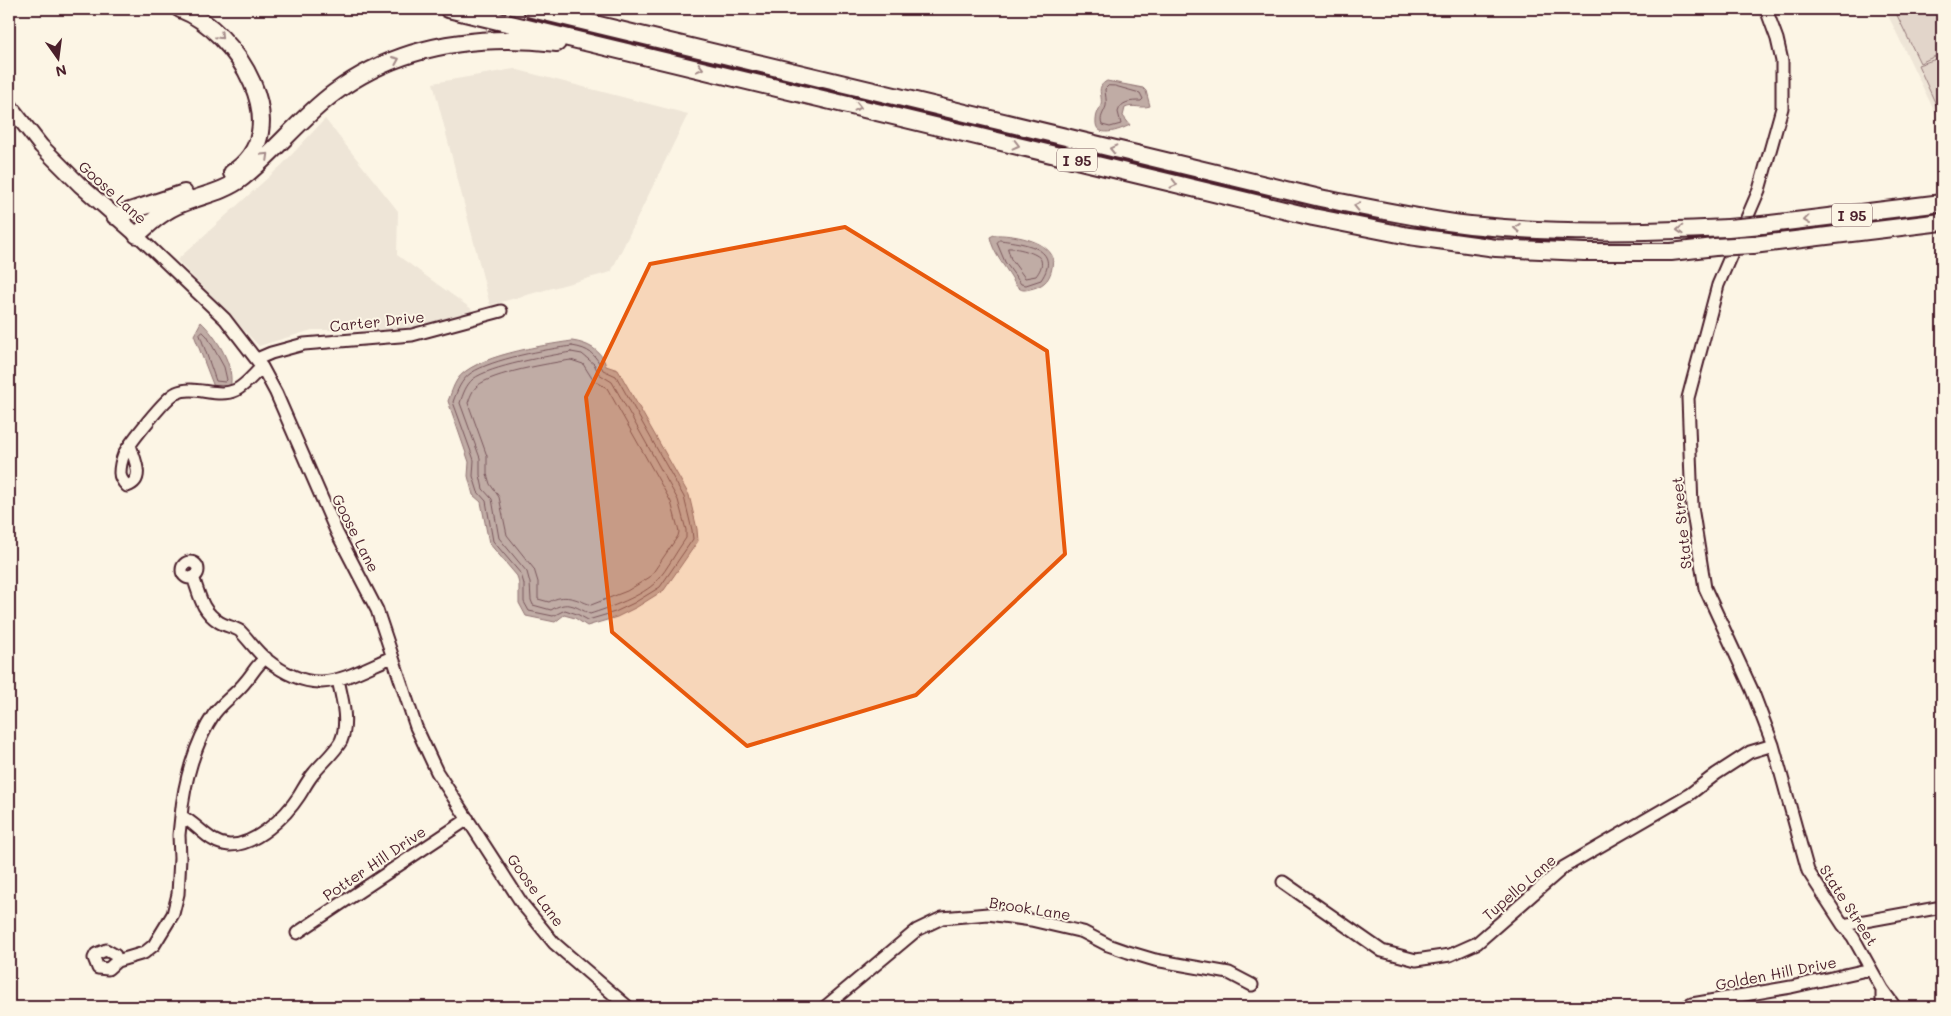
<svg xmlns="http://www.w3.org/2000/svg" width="1951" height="1016" viewBox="0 0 1951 1016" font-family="Mali,sans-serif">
	<rect width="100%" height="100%" fill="#fcf5e5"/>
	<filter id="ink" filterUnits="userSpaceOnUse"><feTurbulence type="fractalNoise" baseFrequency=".02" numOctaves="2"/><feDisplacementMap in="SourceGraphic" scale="10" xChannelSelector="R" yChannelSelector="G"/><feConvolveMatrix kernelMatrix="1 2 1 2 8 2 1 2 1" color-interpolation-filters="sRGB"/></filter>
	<g filter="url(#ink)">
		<!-- built -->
		<path fill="#eee5d7" d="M 1885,9 L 1942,9 L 1942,127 Z
			M 514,69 L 688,114 L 611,272 L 490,305 L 433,83 Z
			M 325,119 L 398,211 L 397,255 L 473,310 L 432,323 L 394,330 L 312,330 L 259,346 L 177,260 L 282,165 Z"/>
		<!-- green -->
		<path fill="#e2d5ca" stroke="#967a7a" d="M 1894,9 L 1939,9 L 1942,16 L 1942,53 L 1920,63 Z
			M 1942,57 L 1942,112 L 1938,109 L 1918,65 Z"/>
		<!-- water -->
		<path fill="#c0aca5" stroke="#917474" d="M 1107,81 L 1143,88 L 1146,91 L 1150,106 C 1141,109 1133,104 1125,108 L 1123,116 L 1130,125 C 1120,130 1094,140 1096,120 C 1096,114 1099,110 1101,105 C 1103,95 1095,87 1107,81 Z
			M 994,235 C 1011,234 1047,240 1053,258 C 1052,276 1048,285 1030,289 C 1026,290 1022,291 1019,288 C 1015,286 1014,282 1012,278 C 1004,265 993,253 990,237 Z
			M 201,322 C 216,336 236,367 230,388 L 214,387 L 194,335 Z
			M 572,341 C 587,343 602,350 606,366 L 618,370 L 689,495 L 697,529 L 698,541 L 664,590 L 637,607 L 617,617 L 587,626 L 575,618 L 564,615 L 555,622 L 526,616 L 519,603 L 519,584 L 517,576 L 489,543 L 481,502 L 473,495 L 468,476 L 469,462 L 448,401 C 451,394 453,386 457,380 C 472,356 544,345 572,341 Z"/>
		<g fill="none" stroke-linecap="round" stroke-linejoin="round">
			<!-- shore -->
			<path stroke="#79575c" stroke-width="1" d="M 1115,86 L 1140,93 L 1143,99 L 1141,101 C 1131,101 1121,101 1118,112 L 1121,124 L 1110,127 L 1102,125 C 1099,117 1104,113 1106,106 C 1107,101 1105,94 1105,89 L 1108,86 Z
				M 1000,240 C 1024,243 1063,248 1041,280 L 1026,285 L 1021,284 L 1005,262 L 997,243 Z
				M 1008,248 C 1015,247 1039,253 1041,260 C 1043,266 1039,272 1036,276 L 1025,278 L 1011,259 Z
				M 203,332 L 207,336 L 224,367 L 227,380 L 225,382 L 216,381 L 200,335 Z
				M 572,346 C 590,349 595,354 603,370 L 616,376 L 684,497 L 692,530 L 693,539 L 660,587 L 634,603 L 615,612 L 588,620 L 577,614 L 565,610 L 553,616 L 529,611 L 524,602 L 524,584 L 521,574 L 493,541 L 486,501 L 478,492 L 473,476 L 474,460 L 453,402 C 457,391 461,380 471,373 C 492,359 547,349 572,346 Z
				M 571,352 L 582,354 L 594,364 L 599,374 L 612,382 L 678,500 L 686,530 L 686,538 C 676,552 668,568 657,581 C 643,596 609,608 590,614 C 574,606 568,600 551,610 L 533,605 L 531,600 L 530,583 L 527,572 L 499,538 L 492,499 L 483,489 L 480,475 L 480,458 L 460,403 C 463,394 466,385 473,379 C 490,366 548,356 571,352 Z
				M 571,360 L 583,364 L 593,380 L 607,388 L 671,502 L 679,532 L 678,536 L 650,577 L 627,591 L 591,605 C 576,599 564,593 549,602 L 538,599 L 538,582 L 534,569 L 507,535 L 499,497 L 490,484 L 487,474 L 487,456 L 468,403 C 470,397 472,391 477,386 C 492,373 550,363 571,360 Z"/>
			<defs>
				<path id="minor" d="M 1766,9 L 1777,39 L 1782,61 L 1782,108 L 1759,190 L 1718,285 L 1688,398 L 1692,507 L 1705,588 L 1752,690 L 1773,745 L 1808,871 L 1843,925 L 1853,937 L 1882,989 L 1895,1007
					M 137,235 L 225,319 L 262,367 L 276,393 L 337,533 L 377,610 L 416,727 L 437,772 L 523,905 L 554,943 L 628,1007
					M 257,359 L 271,353 L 304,344 L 412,335 L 501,311
					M 130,445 C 134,459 146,480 127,486 C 123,482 120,478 120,473 C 120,467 122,459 124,454 C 130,443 165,398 176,393 C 194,384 217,399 236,390 C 246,385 254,374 262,367
					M182 570a8 8 0 1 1 16 0a8 8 0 1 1-16 0Z
					M 193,577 C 200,596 201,610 219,622 C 225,626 234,627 240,631 C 249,640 256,651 266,659 C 316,699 341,679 392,657
					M 266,658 C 257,664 253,673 246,681 C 237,693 223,702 214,714 C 195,742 184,783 181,816 C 198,824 209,844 229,845 C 255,846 286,816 299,796 C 304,788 308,780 314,773 C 322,763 335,752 341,741 C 349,722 342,698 338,680
					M 1283,882 L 1382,951 L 1416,960 L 1450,955 L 1477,943 L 1564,867 L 1690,794 L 1716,774 L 1750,752 L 1773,745
					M 1843,925 L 1942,907
					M 297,933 L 468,819
					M 117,961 L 115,955 L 106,950 L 96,954 L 94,958 L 98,968 L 108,969 L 117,961 L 144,953 L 154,945 L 173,914 L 178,894 L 180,858 L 179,835 L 181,816
					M 1882,989 L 1882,1007
					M 825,1007 L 917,930 L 942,918 L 988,914 L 1031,920 L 1083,932 L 1108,945 L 1128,952 L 1155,960 L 1229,973 L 1252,985
					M 1686,1007 L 1692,1004 L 1791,987 L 1871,969"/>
				<path id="major" d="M 9,105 L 41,146 L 80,185 L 137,235"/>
				<path id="highway" d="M 180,9 C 236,30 299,130 232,173
					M 448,9 L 1313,217 L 1409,236 L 1496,248 L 1584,252 L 1671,252 L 1715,247
					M 532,9 L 1320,198 C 1370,208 1420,219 1470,225 C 1556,234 1642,232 1728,228
					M 115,216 L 184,193
					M 1762,225 L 1942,203
					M 137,235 C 149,224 161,213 176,206 C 197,196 223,193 242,178 C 275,152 300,118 334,93 C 399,45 478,34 557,43
					M 1753,245 L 1942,222"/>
			</defs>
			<!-- minor casing -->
			<use href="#minor" stroke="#4a1f2b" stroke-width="15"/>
			<!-- major casing -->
			<use href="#major" stroke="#4a1f2b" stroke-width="18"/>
			<!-- highway casing -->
			<use href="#highway" stroke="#4a1f2b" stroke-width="20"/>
			<!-- minor -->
			<use href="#minor" stroke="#fcf5e5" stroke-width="11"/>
			<!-- major -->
			<use href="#major" stroke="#fcf5e5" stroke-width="14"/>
			<!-- highway -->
			<use href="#highway" stroke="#fcf5e5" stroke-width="16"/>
			<defs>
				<path id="highway-bridge" d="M 1728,228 L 1762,225
					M 1715,247 L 1753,245"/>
			</defs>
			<!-- highway-bridge casing -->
			<use href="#highway-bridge" stroke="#4a1f2b" stroke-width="20" stroke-linecap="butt"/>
			<!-- highway-bridge -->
			<use href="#highway-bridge" stroke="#fcf5e5" stroke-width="16"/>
		</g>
		<!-- one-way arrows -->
		<defs><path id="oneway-chevron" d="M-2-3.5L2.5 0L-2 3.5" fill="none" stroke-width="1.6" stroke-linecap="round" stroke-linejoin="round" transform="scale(1.25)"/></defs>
		<g stroke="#a38a88">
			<use href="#oneway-chevron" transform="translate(220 36) rotate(46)"/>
			<use href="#oneway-chevron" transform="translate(396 60) rotate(-23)"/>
			<use href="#oneway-chevron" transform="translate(700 68) rotate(14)"/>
			<use href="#oneway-chevron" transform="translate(858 107) rotate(14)"/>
			<use href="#oneway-chevron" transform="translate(1016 145) rotate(14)"/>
			<use href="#oneway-chevron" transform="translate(1113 149) rotate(-167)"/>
			<use href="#oneway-chevron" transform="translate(266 156) rotate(-44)"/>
			<use href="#oneway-chevron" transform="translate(1174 184) rotate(14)"/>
			<use href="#oneway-chevron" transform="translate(1357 206) rotate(-168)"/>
			<use href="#oneway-chevron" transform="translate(1807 220) rotate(173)"/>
			<use href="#oneway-chevron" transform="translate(1517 228) rotate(-176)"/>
			<use href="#oneway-chevron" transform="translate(1680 230) rotate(178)"/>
		</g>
	</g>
	<!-- marked area -->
	<path fill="#e8590c" fill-opacity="0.2" stroke="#e8590c" stroke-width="4" stroke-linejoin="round" d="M 845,227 L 1047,351 L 1065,554 L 916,695 L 747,746 L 612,632 L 586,397 L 650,264 Z"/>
	<g text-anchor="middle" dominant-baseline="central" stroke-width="4" stroke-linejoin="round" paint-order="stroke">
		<!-- shield labels -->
		<g fill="#fcf5e5" stroke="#7f5f63" stroke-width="1">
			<rect x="1057" y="148.5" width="40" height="23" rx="4"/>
			<rect x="1832" y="203.5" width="40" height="23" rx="4"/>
		</g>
		<g font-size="14" font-weight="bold" fill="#4a1f2b">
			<text x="1077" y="160">I 95</text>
			<text x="1852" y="215">I 95</text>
		</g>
		<!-- street labels -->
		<g font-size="15" fill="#4a1f2b" stroke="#fcf5e5">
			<text transform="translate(113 192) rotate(42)">Goose Lane</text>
			<text transform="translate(377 321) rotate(-6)">Carter Drive</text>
			<text transform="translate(1681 523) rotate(-96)">State Street</text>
			<text transform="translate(356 533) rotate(63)">Goose Lane</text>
			<text transform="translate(374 863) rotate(-34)">Potter Hill Drive</text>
			<text transform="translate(1519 887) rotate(-41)">Tupello Lane</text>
			<text transform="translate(536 890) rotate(54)">Goose Lane</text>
			<text transform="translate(1849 905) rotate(57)">State Street</text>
			<text transform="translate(1030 908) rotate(9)">Brook Lane</text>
			<text transform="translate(1776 973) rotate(-11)">Golden Hill Drive</text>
		</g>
	</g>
	<!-- margin -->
	<rect width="1951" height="1016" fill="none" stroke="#fcf5e5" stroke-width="30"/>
	<rect x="15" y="15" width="1921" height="986" fill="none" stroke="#4a1f2b" stroke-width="2" filter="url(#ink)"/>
	<!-- north arrow -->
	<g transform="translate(58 58) rotate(166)" stroke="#fcf5e5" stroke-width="4" paint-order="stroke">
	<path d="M0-4L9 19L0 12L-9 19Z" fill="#4a1f2b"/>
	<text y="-8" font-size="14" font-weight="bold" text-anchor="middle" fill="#4a1f2b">N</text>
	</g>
</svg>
